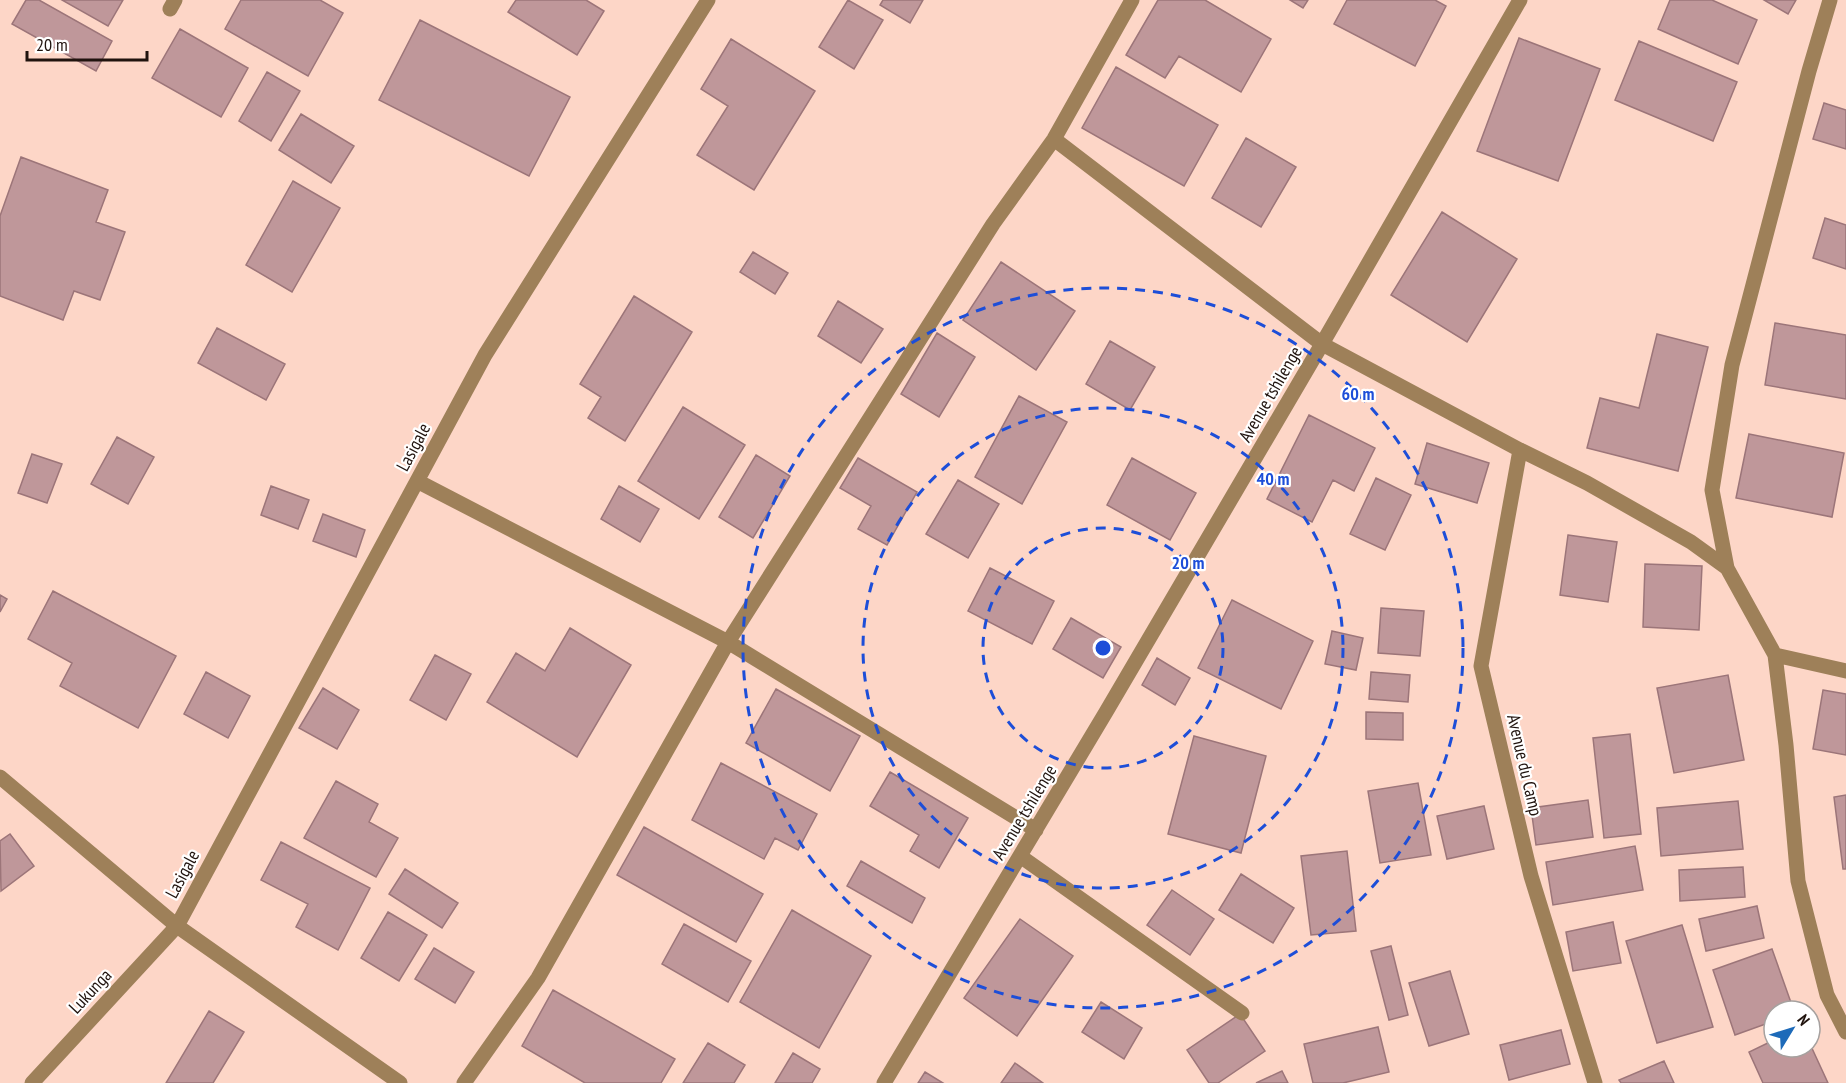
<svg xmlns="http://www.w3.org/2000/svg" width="1846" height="1083" viewBox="0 0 1846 1083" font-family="'PT Sans Narrow',sans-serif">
	<rect width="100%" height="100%" fill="#fdd6c7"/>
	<!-- building -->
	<path fill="#bf979a" stroke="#9c7579" stroke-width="1.5" d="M 26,0 L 39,0 L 112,41 L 96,71 L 12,24 Z
		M 62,0 L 123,0 L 108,26 Z
		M 241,0 L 320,0 L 343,13 L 308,76 L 225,29 Z
		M 516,0 L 586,0 L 604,11 L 577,55 L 508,12 Z
		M 848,0 L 883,20 L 854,69 L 819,47 Z
		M 883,0 L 923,0 L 910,23 L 880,5 Z
		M 1158,0 L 1205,0 L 1271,39 L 1241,92 L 1179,56 L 1165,78 L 1126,55 Z
		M 1290,0 L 1308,0 L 1303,8 Z
		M 1347,0 L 1435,0 L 1446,6 L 1415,66 L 1334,24 Z
		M 1670,0 L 1712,0 L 1757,20 L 1738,64 L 1658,29 Z
		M 1764,0 L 1796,0 L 1788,14 Z
		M 420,20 L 570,97 L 529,176 L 379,100 Z
		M 180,29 L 248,68 L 221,117 L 152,78 Z
		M 1519,38 L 1600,69 L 1558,181 L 1477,151 Z
		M 731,39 L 815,91 L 754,190 L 697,155 L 728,106 L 701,89 Z
		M 1639,41 L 1737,82 L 1713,141 L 1615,100 Z
		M 1116,67 L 1218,125 L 1184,186 L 1082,128 Z
		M 267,72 L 300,91 L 271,141 L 239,121 Z
		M 1824,103 L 1846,110 L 1846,149 L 1813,139 Z
		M 301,114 L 354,146 L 331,183 L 279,150 Z
		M 1246,138 L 1296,167 L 1261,227 L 1212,198 Z
		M 21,157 L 108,190 L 96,222 L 125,232 L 100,300 L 74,291 L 63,320 L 0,296 L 0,216 Z
		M 293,181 L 340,208 L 292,292 L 246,265 Z
		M 1442,212 L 1517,259 L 1467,342 L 1391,295 Z
		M 1825,218 L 1846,225 L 1846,269 L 1813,258 Z
		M 753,252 L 788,273 L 775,294 L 740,272 Z
		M 1001,262 L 1075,311 L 1036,370 L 963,320 Z
		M 634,296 L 692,332 L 625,441 L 588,418 L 601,397 L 580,384 Z
		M 838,301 L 883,329 L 861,363 L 818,336 Z
		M 1775,323 L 1846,335 L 1846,399 L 1765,385 Z
		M 217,328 L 285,364 L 266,400 L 198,363 Z
		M 937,333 L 975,357 L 939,417 L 901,394 Z
		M 1657,334 L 1708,347 L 1678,471 L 1587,448 L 1600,398 L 1639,408 Z
		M 1110,341 L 1155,367 L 1130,410 L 1086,384 Z
		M 1019,396 L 1067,422 L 1022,504 L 975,477 Z
		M 683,407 L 745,445 L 699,519 L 638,481 Z
		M 1309,415 L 1375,448 L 1354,491 L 1333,480 L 1312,522 L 1267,499 Z
		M 1749,434 L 1844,453 L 1832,517 L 1736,498 Z
		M 117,437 L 154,457 L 128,504 L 91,484 Z
		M 1427,443 L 1489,463 L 1477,503 L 1415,484 Z
		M 32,454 L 62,464 L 47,503 L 18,493 Z
		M 756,455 L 790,476 L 753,538 L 719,517 Z
		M 858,458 L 917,492 L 887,545 L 858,529 L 871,506 L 840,488 Z
		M 1132,458 L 1196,493 L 1170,540 L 1107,505 Z
		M 1376,478 L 1411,495 L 1385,550 L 1350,534 Z
		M 958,480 L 999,504 L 968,558 L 926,534 Z
		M 271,486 L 309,500 L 298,529 L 261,515 Z
		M 619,486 L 659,509 L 640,542 L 601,519 Z
		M 323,514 L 365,530 L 356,557 L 313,541 Z
		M 1568,535 L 1617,542 L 1608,602 L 1560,595 Z
		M 1645,564 L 1702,566 L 1699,630 L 1643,627 Z
		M 990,568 L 1054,601 L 1032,644 L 968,611 Z
		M 53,591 L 176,656 L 138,728 L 60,686 L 72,663 L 28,639 Z
		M 0,595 L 7,599 L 0,612 Z
		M 1232,600 L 1313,641 L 1281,709 L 1198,668 Z
		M 1381,608 L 1424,611 L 1420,656 L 1378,653 Z
		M 1071,618 L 1121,647 L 1103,678 L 1053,649 Z
		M 570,628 L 631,665 L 577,757 L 487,702 L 516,653 L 545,671 Z
		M 1332,631 L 1363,638 L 1356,670 L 1325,664 Z
		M 435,655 L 471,674 L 446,720 L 410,700 Z
		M 1157,658 L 1190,678 L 1175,705 L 1142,685 Z
		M 206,672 L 250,696 L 228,738 L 184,714 Z
		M 1371,672 L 1410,675 L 1408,702 L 1369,699 Z
		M 1728,675 L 1744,760 L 1674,773 L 1657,688 Z
		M 323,688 L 359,710 L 337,749 L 299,728 Z
		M 776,689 L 860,736 L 830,791 L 746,743 Z
		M 1823,690 L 1846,694 L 1846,755 L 1813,749 Z
		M 1366,712 L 1403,713 L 1403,740 L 1366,739 Z
		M 1630,734 L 1641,834 L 1604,838 L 1593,738 Z
		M 1194,736 L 1266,756 L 1241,853 L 1168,834 Z
		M 721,763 L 817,814 L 798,850 L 775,838 L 764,859 L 692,820 Z
		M 890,772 L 968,818 L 939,868 L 910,851 L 919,835 L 870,806 Z
		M 336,781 L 378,804 L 369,822 L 398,838 L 376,877 L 304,838 Z
		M 1418,783 L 1431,855 L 1380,863 L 1368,791 Z
		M 1846,795 L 1846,869 L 1843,869 L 1834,797 Z
		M 1588,800 L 1593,837 L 1536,845 L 1531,808 Z
		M 1738,801 L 1743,849 L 1661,856 L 1657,808 Z
		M 1484,806 L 1494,849 L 1447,859 L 1437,816 Z
		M 644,827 L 763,894 L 736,942 L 617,875 Z
		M 10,834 L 34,866 L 1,891 L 0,841 Z
		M 281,842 L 370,888 L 338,950 L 296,927 L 308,904 L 261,880 Z
		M 1635,846 L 1643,890 L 1553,905 L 1546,862 Z
		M 1347,851 L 1356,931 L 1311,935 L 1301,856 Z
		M 861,861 L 925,898 L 912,923 L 847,886 Z
		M 1743,867 L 1745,897 L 1680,901 L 1679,870 Z
		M 405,869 L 458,903 L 442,928 L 389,894 Z
		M 1241,874 L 1294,908 L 1273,943 L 1219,910 Z
		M 1172,890 L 1214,919 L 1190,955 L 1147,925 Z
		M 1757,906 L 1764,938 L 1706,951 L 1699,919 Z
		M 792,910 L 871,956 L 819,1048 L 740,1002 Z
		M 388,912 L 427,935 L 399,981 L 361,958 Z
		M 1020,919 L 1073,956 L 1017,1036 L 964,998 Z
		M 1613,922 L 1621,963 L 1573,971 L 1566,932 Z
		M 684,924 L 751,961 L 728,1002 L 662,964 Z
		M 1682,925 L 1713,1027 L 1657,1043 L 1626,941 Z
		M 1391,946 L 1408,1015 L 1389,1020 L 1371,951 Z
		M 434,948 L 474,972 L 455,1003 L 415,979 Z
		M 1772,949 L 1794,1011 L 1774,1011 L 1774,1021 L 1735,1035 L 1713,970 Z
		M 1450,971 L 1469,1034 L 1429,1046 L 1409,983 Z
		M 553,990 L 675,1059 L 661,1083 L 585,1083 L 522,1046 Z
		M 1101,1002 L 1142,1028 L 1124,1059 L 1082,1032 Z
		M 209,1011 L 244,1032 L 213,1083 L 166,1083 Z
		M 1240,1014 L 1265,1051 L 1218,1083 L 1209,1083 L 1187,1050 Z
		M 1378,1027 L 1389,1072 L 1343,1083 L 1313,1083 L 1304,1044 Z
		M 1561,1030 L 1570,1064 L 1509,1080 L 1500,1045 Z
		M 1774,1040 L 1774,1047 L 1810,1047 L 1810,1044 L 1828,1083 L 1763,1083 L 1749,1052 Z
		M 708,1043 L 745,1065 L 734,1083 L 683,1083 Z
		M 793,1053 L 820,1069 L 812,1083 L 775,1083 Z
		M 1664,1061 L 1674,1083 L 1621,1083 L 1619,1080 Z
		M 1015,1063 L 1043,1083 L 1001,1083 Z
		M 1282,1071 L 1288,1083 L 1256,1083 Z
		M 925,1072 L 943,1083 L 918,1083 Z"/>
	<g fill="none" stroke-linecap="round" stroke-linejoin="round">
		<!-- minor -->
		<path stroke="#9e8059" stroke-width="15" d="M 170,9 L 175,0
			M 1054,139 L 1322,344 L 1520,450 L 1587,483 L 1691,542 L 1727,568 L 1775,655 L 1786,745 L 1798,881 L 1827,995 L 1846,1032
			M 1520,450 L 1481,666 L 1531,876 L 1595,1083
			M 417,481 L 728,642 L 1036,830
			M 1727,568 L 1712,490 L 1732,365 L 1809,71 L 1830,0
			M 1775,655 L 1846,671
			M 0,777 L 177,926 L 400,1083
			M 1020,856 L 1242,1013
			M 32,1083 L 177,926 L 485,355 L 708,0
			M 464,1083 L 538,978 L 728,642 L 993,224 L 1054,139 L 1132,0
			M 884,1083 L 1106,712 L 1322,344 L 1520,0"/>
	</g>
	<!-- distance rings -->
	<g fill="none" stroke="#1d4ed8" stroke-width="3" stroke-dasharray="10 8">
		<circle cx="1103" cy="648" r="120"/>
		<circle cx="1103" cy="648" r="240"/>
		<circle cx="1103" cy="648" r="360"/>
	</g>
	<g text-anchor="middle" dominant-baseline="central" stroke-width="4.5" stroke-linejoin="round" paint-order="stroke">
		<!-- street labels -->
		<g font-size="18" fill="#20130e" stroke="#fff">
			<text transform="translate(1270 394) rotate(-60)">Avenue tshilenge</text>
			<text transform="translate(413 447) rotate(-62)">Lasigale</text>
			<text transform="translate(1525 765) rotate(77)">Avenue du Camp</text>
			<text transform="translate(1024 812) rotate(-59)">Avenue tshilenge</text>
			<text transform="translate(182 874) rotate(-62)">Lasigale</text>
			<text transform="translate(90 991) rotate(-47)">Lukunga</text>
		</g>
	</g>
	<circle cx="1103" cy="648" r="9" fill="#1d4ed8" stroke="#fff" stroke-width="3"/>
	<g font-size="18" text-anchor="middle" font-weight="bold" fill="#1d4ed8" stroke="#fff" stroke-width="4.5" stroke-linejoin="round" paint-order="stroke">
		<text x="1358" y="400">60 m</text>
		<text x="1273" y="485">40 m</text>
		<text x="1188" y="569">20 m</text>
	</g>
	<!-- north arrow -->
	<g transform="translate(1792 1029) rotate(52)"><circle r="28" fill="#ffffff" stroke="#a6a19f" stroke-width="1.5"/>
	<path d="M0-4.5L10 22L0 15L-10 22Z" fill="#1d6ab9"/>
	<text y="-9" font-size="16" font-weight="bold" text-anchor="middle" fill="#20130e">N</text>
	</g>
	<!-- scale -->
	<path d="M27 51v9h120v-9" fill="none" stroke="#20130e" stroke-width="3"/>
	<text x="36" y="51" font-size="18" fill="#20130e" stroke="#ffffff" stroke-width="4.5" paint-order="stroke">20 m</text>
</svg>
